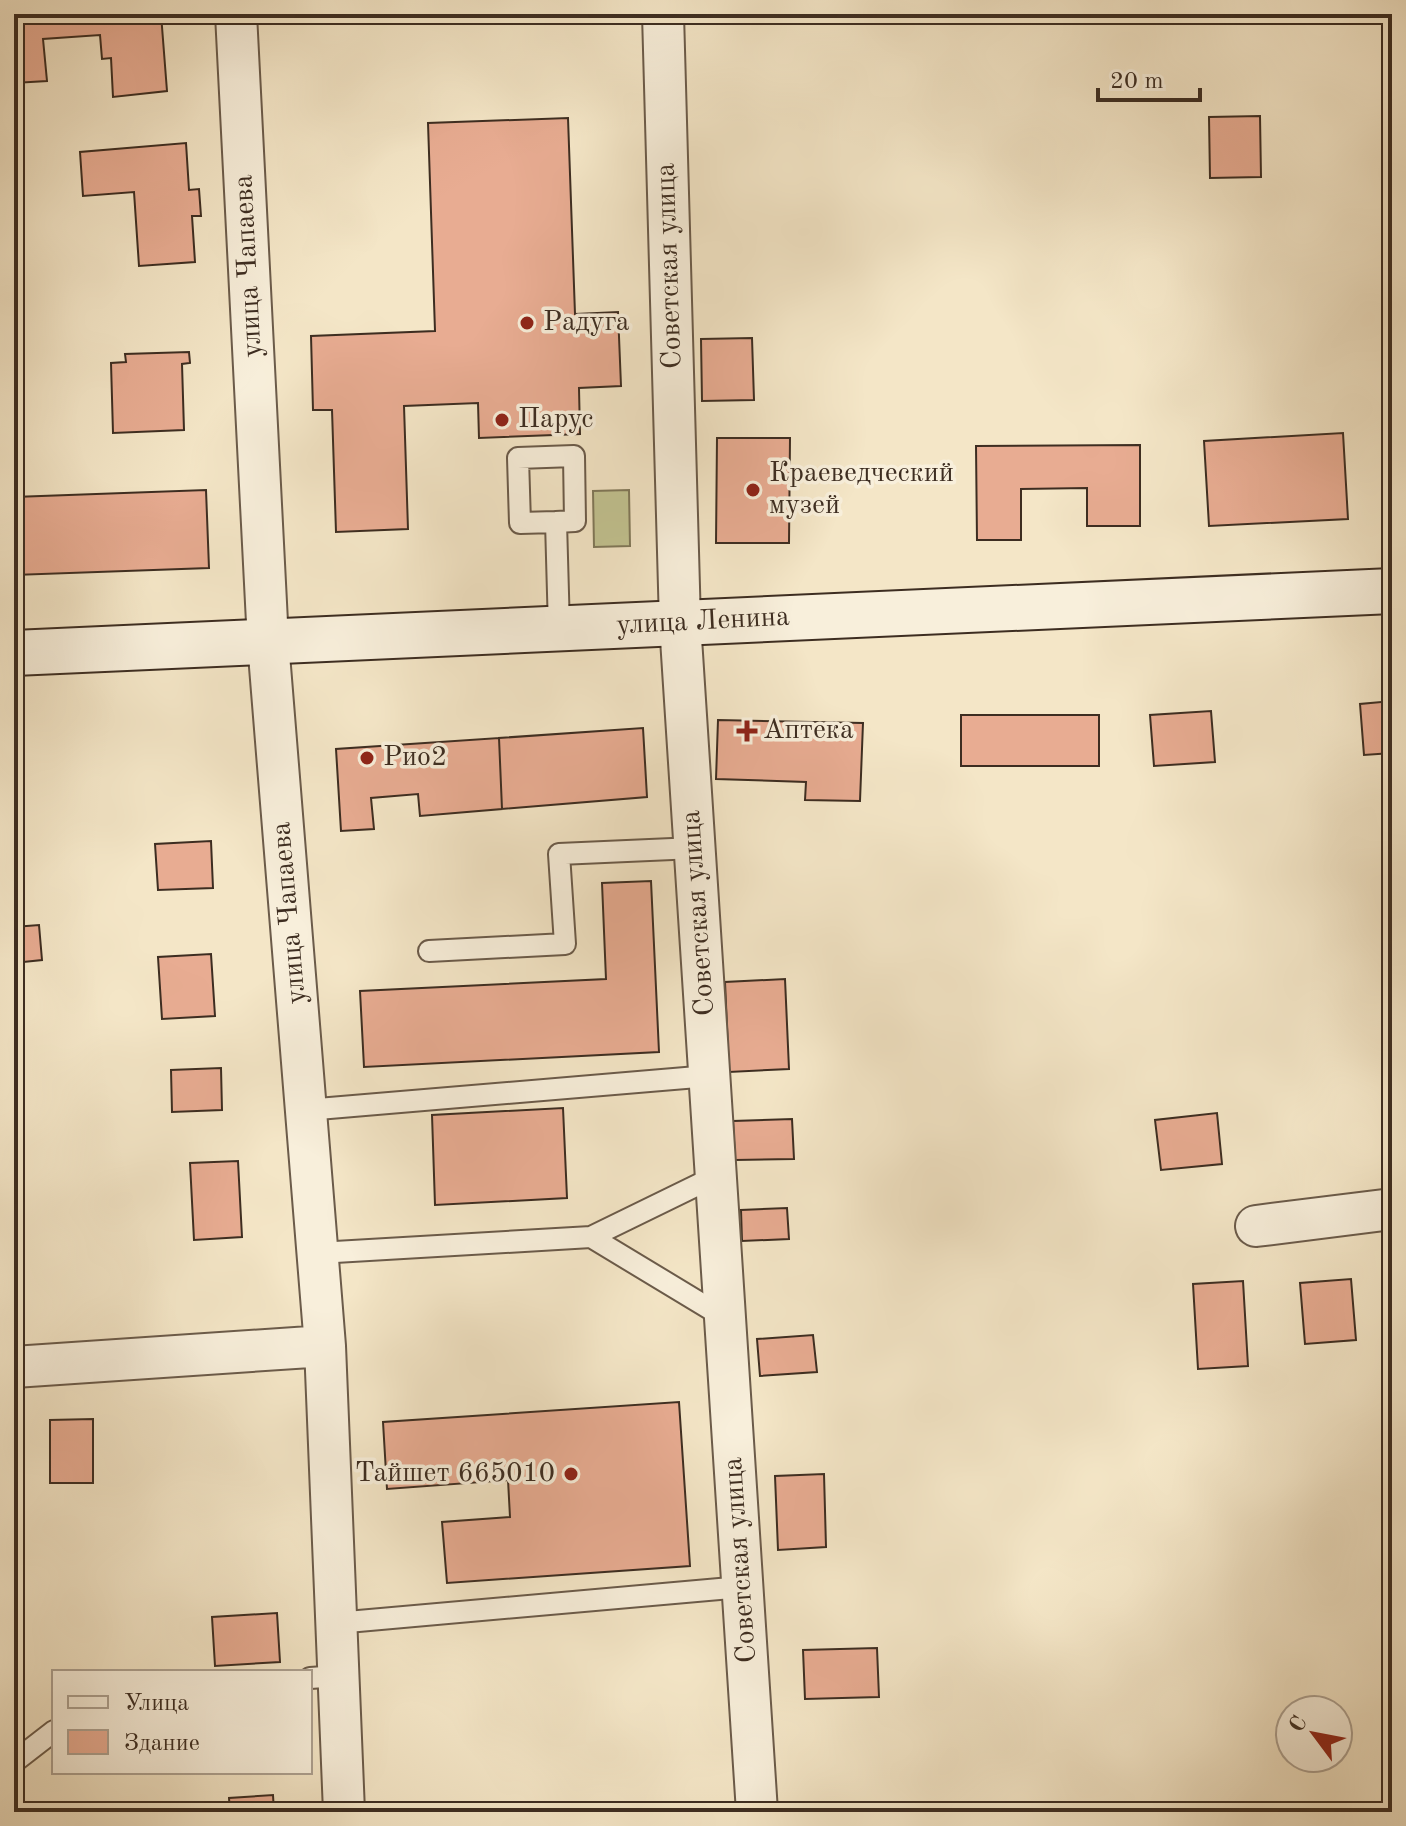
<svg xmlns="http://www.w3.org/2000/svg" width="1406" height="1826" viewBox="0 0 1406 1826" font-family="'Old Standard TT',serif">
	<rect width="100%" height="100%" fill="#f4e6c7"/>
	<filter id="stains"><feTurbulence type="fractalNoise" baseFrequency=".0025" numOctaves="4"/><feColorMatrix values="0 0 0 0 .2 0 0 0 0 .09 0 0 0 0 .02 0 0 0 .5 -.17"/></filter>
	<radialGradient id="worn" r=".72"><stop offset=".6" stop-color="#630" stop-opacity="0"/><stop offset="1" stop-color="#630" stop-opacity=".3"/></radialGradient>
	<!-- green -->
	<path fill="#c2c391" stroke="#807859" stroke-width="2" d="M 629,490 L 630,546 L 594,547 L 593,491 Z"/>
	<!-- building -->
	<path fill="#e8ac92" stroke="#3d2d21" stroke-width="2" d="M 14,14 L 161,14 L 167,91 L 113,97 L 111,58 L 102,59 L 100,35 L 43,39 L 47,81 L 14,83 Z
		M 1260,116 L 1261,177 L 1210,178 L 1209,117 Z
		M 568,118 L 575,314 L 618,312 L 621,386 L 579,388 L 580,434 L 479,438 L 478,403 L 404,406 L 408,529 L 336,532 L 332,410 L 313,410 L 311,336 L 435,331 L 428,123 Z
		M 186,143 L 189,190 L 199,189 L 201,216 L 192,216 L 195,262 L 139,266 L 134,192 L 83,196 L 80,152 Z
		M 752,338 L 754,400 L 702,401 L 701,339 Z
		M 189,352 L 190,363 L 182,364 L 184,430 L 113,433 L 111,363 L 126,362 L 125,354 Z
		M 1343,433 L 1348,519 L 1209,526 L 1204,441 Z
		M 717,438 L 790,438 L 789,543 L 716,543 Z
		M 1140,445 L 1140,526 L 1087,526 L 1087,488 L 1021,489 L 1021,540 L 977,540 L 976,446 Z
		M 206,490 L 209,568 L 14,575 L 14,497 Z
		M 1392,701 L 1392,753 L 1364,755 L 1360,704 Z
		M 1211,711 L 1215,762 L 1154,766 L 1150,715 Z
		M 961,715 L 1099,715 L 1099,766 L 961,766 Z
		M 718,720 L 863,723 L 860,801 L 805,800 L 806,782 L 716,779 Z
		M 643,728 L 647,797 L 502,809 L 499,738 Z
		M 499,738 L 502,809 L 420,816 L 418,794 L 371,798 L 374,829 L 341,831 L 336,749 Z
		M 211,841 L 213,888 L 158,890 L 155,844 Z
		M 651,881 L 659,1052 L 364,1067 L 360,991 L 606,979 L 602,883 Z
		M 39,925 L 42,960 L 14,963 L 14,927 Z
		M 211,954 L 215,1016 L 162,1019 L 158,957 Z
		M 785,979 L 789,1069 L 729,1072 L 725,982 Z
		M 221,1068 L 222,1110 L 172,1112 L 171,1070 Z
		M 563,1108 L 567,1198 L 435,1205 L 432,1115 Z
		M 1217,1113 L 1222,1164 L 1161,1170 L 1155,1120 Z
		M 792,1119 L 794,1159 L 735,1160 L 733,1121 Z
		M 238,1161 L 242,1237 L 194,1240 L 190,1163 Z
		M 787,1208 L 789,1239 L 742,1241 L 741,1210 Z
		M 1351,1279 L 1356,1340 L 1305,1344 L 1300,1283 Z
		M 1243,1281 L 1248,1366 L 1198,1369 L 1193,1284 Z
		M 813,1335 L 817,1372 L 760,1376 L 757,1339 Z
		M 679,1402 L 690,1566 L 447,1583 L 442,1522 L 510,1517 L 508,1480 L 387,1489 L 383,1422 Z
		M 93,1419 L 93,1483 L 50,1483 L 50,1420 Z
		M 824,1474 L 826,1547 L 778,1550 L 775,1476 Z
		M 277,1613 L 280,1662 L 215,1666 L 212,1617 Z
		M 877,1648 L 879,1697 L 805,1699 L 803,1650 Z
		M 273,1795 L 274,1812 L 230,1812 L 229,1798 Z"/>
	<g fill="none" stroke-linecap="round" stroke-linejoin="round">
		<defs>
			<path id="lane" d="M 556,522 L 520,523 L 518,458 L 574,456 L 575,521 L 556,522 L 559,629
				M 429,951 L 565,944 L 559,854 L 695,848
				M 306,1110 L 709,1076
				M 591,1237 L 725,1318
				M 318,1253 L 591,1237 L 716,1176
				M 336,1623 L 742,1587
				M 310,1678 L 339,1676
				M 14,1762 L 54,1731"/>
			<path id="street" d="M 236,14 L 268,642 L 325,1346 L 344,1812
				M 663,14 L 680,623 L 757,1812
				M 1256,1226 L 1392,1209
				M 14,1367 L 325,1346"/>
			<path id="secondary" d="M 14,653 L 1392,591"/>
		</defs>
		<!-- lane casing -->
		<use href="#lane" stroke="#6b5b4a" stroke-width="24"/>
		<!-- street casing -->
		<use href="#street" stroke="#6b5b4a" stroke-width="44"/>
		<!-- secondary casing -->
		<use href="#secondary" stroke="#3d2d21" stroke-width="48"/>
		<!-- lane -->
		<use href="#lane" stroke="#f8efdb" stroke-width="20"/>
		<!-- street -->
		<use href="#street" stroke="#f8efdb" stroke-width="40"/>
		<!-- secondary -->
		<use href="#secondary" stroke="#f8efdb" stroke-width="44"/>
	</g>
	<!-- markers -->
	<g fill="#8f2418" stroke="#f8efdb" stroke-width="3">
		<circle cx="527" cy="323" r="8"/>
		<circle cx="502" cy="420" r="8"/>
		<circle cx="753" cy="490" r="8"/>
		<path d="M743 719h8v8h8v8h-8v8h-8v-8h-8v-8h8z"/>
		<circle cx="367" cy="758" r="8"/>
		<circle cx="571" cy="1474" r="8"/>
	</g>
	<g text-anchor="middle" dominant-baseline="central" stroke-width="7" stroke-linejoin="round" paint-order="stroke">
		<!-- street labels -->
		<g font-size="28" fill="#3d2d21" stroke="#f8efdb">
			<text transform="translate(249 266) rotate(-93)">улица Чапаева</text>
			<text transform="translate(670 266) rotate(-92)">Советская улица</text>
			<text transform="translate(703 622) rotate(-3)">улица Ленина</text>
			<text transform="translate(290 913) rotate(-95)">улица Чапаева</text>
			<text transform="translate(699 913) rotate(-94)">Советская улица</text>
			<text transform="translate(741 1560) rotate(-94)">Советская улица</text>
		</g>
		<!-- poi labels -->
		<g font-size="28" fill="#3d2d21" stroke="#f8efdb" text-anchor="start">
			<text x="543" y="323">Радуга</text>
			<text x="518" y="420">Парус</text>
			<text x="769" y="474">Краеведческий<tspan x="769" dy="32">музей</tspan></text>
			<text x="763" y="731">Аптека</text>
			<text x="383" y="758">Рио2</text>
			<text x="555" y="1474" text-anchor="end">Тайшет 665010</text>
		</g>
	</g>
	<!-- margin -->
	<rect width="1406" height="1826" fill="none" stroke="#f4e6c7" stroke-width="48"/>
	<rect x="16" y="16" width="1374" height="1794" fill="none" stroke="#3d2d21" stroke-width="4"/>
	<rect x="24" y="24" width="1358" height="1778" fill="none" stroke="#3d2d21" stroke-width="2"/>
	<!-- legend -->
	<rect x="52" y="1670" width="260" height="104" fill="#f8efdb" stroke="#ada191" stroke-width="2"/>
	<rect x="68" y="1696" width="40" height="12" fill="#f8efdb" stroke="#ada191" stroke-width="2"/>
	<text x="124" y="1710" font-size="24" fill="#3d2d21">Улица</text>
	<rect x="68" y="1730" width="40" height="24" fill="#e8ac92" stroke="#ada191" stroke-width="2"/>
	<text x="124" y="1750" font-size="24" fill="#3d2d21">Здание</text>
	<!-- north arrow -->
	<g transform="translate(1314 1734) rotate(302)"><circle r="38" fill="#f8efdb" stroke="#ada191" stroke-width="2"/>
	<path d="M0-6L14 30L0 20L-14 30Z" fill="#8f2418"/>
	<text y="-12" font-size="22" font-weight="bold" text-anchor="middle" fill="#3d2d21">С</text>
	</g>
	<!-- scale -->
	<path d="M1098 88v12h102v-12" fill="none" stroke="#3d2d21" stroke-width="4"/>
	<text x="1110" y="88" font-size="24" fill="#3d2d21" stroke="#f8efdb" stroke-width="6" paint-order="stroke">20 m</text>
	<rect width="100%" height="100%" filter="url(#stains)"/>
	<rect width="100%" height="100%" fill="url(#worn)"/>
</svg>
